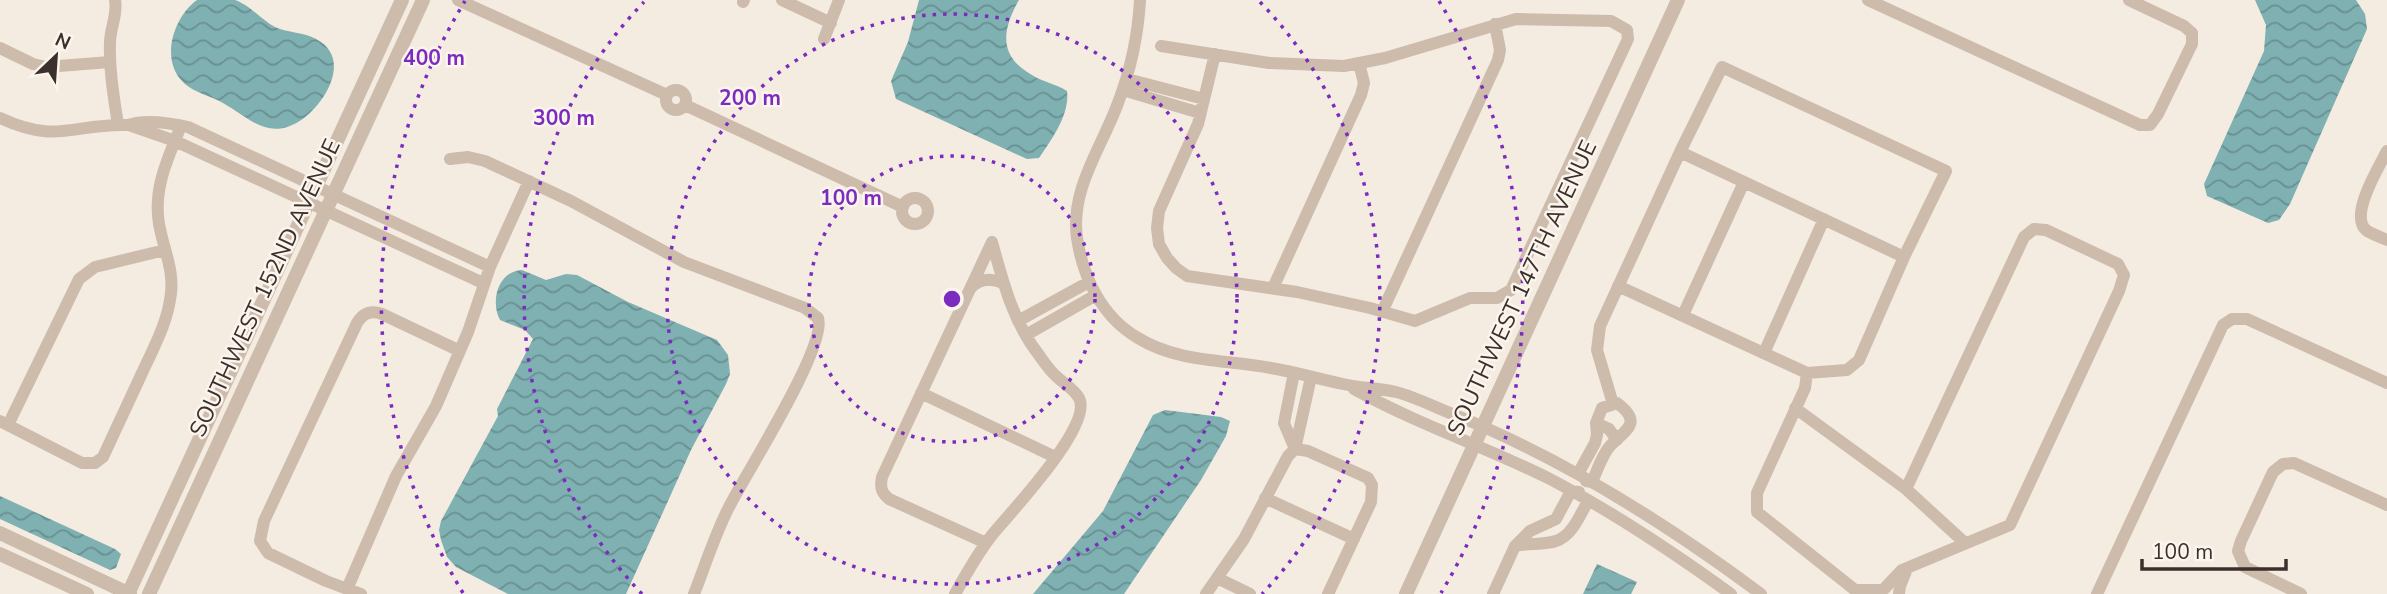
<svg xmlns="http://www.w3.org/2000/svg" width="2387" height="594" viewBox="0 0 2387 594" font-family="'Nunito Sans',sans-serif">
	<defs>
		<pattern id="water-waves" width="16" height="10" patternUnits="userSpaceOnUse" patternTransform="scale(1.75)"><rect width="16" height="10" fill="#7fb0b2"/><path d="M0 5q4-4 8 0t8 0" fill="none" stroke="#699091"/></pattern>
	</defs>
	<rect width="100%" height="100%" fill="#f4ebe1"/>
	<!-- water -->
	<path fill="url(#water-waves)" d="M 197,0 C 208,0 224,0 235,0 C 250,5 261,20 275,27 C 288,33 304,32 316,39 C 351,57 328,100 304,118 C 270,143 251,119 223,103 C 211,96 195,93 185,84 C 159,62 173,17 197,0 Z
		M 919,0 L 1019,0 C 1002,30 998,56 1032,75 C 1043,82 1056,84 1067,91 C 1070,114 1052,139 1039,158 L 1027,159 L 896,99 L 891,81 L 908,42 Z
		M 2255,0 L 2356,0 L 2365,14 L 2367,29 L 2290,204 L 2279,220 L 2268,223 L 2207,196 L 2204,184 L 2264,51 L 2266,25 Z
		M 522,270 L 546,280 L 566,274 L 577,275 L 628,302 L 717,340 L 728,355 L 730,374 L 726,384 L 691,450 L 626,594 L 508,594 L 456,567 L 447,557 L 441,540 L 439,530 L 441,521 L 498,416 L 497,409 L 533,339 L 525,330 L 500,320 C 490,301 498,271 522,270 Z
		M 1165,410 L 1221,417 L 1230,421 L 1226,436 L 1201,480 L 1124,594 L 1033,594 L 1103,511 L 1153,415 Z
		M 0,496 L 115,549 L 121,554 L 116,568 L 110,570 L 0,519 Z
		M 1597,564 L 1637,582 L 1631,594 L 1583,594 Z"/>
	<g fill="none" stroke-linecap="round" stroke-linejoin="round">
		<!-- minor -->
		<path stroke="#cdbbac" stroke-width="12" d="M 115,0 C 118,14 110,28 110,43 C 109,70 114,98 118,125
			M 458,0 L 667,95
			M 782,0 L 831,23
			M 1140,0 C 1138,36 1131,69 1118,103 C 1102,147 1070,189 1077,238 C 1083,278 1102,317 1138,338 C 1179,363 1225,359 1271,368 C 1295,372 1319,379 1343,384 C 1361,388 1379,388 1396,392 C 1416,397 1436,408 1455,415 C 1565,459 1667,524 1761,594
			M 1868,0 L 2140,125 L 2150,125 L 2158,114 L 2192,44 L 2192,33 L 2184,26 L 2129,0
			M 743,2 L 744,0
			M 824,39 L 839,0
			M 1161,46 L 1269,63 L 1344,66 L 1385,58 L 1516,19 L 1611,21 L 1627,30 L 1628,39 L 1511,290 L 1497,298 L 1470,298 L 1415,321 L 1370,308 L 1297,292 L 1187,276 L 1176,268 L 1167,258 L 1159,244 L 1157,228 L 1159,211 L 1198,124 L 1215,54
			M 0,48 L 33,64 L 46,67 L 110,62
			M 1127,79 L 1204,99
			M666 100a10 10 0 1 1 20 0a10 10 0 1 1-20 0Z
			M 1123,90 L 1200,113
			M 685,105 L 903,207
			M 0,118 C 57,145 74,123 128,125 C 146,119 169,123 188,127 L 490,267
			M 129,125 L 175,141 L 483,283
			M 2387,151 C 2379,167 2349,215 2366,230 C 2371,234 2381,237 2387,240
			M 1680,152 L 1904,257
			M 450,159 L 468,157 L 485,161 L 571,201 L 684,262 L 805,308 L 818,318 C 828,346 744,476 728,509 C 714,537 705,566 694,594
			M902 211a13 13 0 1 1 26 0a13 13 0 1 1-26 0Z
			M 1273,288 L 1361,95 L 1364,83 L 1359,63
			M 970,289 C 979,278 991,278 1003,283
			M 1382,312 L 1498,60 L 1500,50 L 1495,24
			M 1683,315 L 1744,182
			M 1018,321 L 1089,282
			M 1026,335 L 1096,295
			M 1764,353 L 1824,219
			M 1294,373 L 1284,423 L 1295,449
			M 1807,373 L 1805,388 L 1757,493 L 1757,512 L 1855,590 L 1857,594
			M 1354,389 C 1417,424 1486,447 1550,479 C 1613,512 1673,552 1731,594
			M 921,393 L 1055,457
			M 1613,404 L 1597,350 L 1600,326 L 1680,152 L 1722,67 L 1946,171 L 1904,257 L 1859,360 L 1847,370 L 1807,373 L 1618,286
			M 1795,408 L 1906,489 L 1965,543
			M 0,421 L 82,463 L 95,463 L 103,457 C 116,429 129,401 142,373 C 154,347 168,322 171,293 C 174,270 163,247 159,224 C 153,188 168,158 181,126
			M 1596,423 L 1609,429 L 1617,440
			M 8,425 L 79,279 L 95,267 L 165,250
			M 1295,449 L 1308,451 L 1368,478 L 1372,485 L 1371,502 L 1328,594
			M 1578,474 L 1595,443 L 1597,435 L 1596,423 L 1602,408 L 1617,403 C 1644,423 1625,430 1610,446 C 1602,455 1597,471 1592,482 L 1586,481
			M 1265,498 L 1354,539
			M 986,543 L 889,499 C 881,492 880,488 882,477 L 992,242
			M 1515,546 C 1528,543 1545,545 1556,541 C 1572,536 1580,515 1588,501
			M 1217,578 L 1250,594
			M 347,589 L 396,476 L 436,406 L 468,332 L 490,267 L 529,181
			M 1884,589 L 1902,570 L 2010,525 L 2119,291 L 2124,275 L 2118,264 L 2046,230 L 2034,229 L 2024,237 L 1906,489
			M 1855,590 L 1880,590
			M 361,594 L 326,581 L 268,553 L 260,541 L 264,521 L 357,323 C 363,313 371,310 382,314 L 460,351
			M 955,594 C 966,574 978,553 992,535 C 1009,514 1094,425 1079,398 C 1074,389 1063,383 1056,376 C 1049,370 1044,362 1039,355 C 1013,322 1003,282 992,242
			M 1206,594 L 1244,539 L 1288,456 L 1295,449 L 1311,377
			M 1493,594 L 1515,546 L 1530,531 L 1556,519 L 1571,491 L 1579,492
			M 1899,594 L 1900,586 L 1907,569
			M 2097,594 L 2223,325 L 2232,319 L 2247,319 L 2387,383
			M 2301,594 L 2245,567 L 2238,551 L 2241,541 L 2273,472 L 2283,464 L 2294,463 L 2387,505"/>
		<!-- tertiary -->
		<path stroke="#cdbbac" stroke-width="14" d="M 0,533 L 130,594
			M 0,554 L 87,594
			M 128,594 L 402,0
			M 149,594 L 423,0
			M 1406,594 L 1678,0"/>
	</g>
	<!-- distance rings -->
	<g fill="none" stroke="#7b2cbf" stroke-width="3.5" stroke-dasharray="3.5 7">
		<circle cx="952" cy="299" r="143"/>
		<circle cx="952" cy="299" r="285"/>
		<path d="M642 594A428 428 0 0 1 644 2M1260 2A428 428 0 0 1 1262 594"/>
		<path d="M463 593A571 571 0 0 1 465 1M1439 1A571 571 0 0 1 1441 593"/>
	</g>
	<g text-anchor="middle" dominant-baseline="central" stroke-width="5" stroke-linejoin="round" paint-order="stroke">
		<!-- street labels -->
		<g font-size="23" fill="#3b302b" stroke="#fbf5ee">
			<text transform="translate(265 288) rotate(-65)">SOUTHWEST 152ND AVENUE</text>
			<text transform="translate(1522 288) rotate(-65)">SOUTHWEST 147TH AVENUE</text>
		</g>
	</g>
	<circle cx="952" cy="299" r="10" fill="#7b2cbf" stroke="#fbf5ee" stroke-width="3.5"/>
	<g font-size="21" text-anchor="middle" font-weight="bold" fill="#7b2cbf" stroke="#fbf5ee" stroke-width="5" stroke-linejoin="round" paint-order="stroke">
		<text x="434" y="65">400 m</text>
		<text x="750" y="105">200 m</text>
		<text x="564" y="125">300 m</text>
		<text x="851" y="205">100 m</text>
	</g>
	<!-- north arrow -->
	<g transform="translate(56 56) rotate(25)" stroke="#fbf5ee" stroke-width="5" paint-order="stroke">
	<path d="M0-5L12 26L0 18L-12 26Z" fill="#3b302b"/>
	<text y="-10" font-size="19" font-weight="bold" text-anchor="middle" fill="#3b302b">N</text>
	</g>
	<!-- scale -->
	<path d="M2142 559v10h144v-10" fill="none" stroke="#3b302b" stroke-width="3.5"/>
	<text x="2152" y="559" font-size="21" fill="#3b302b" stroke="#fbf5ee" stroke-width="5" paint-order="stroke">100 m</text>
</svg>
